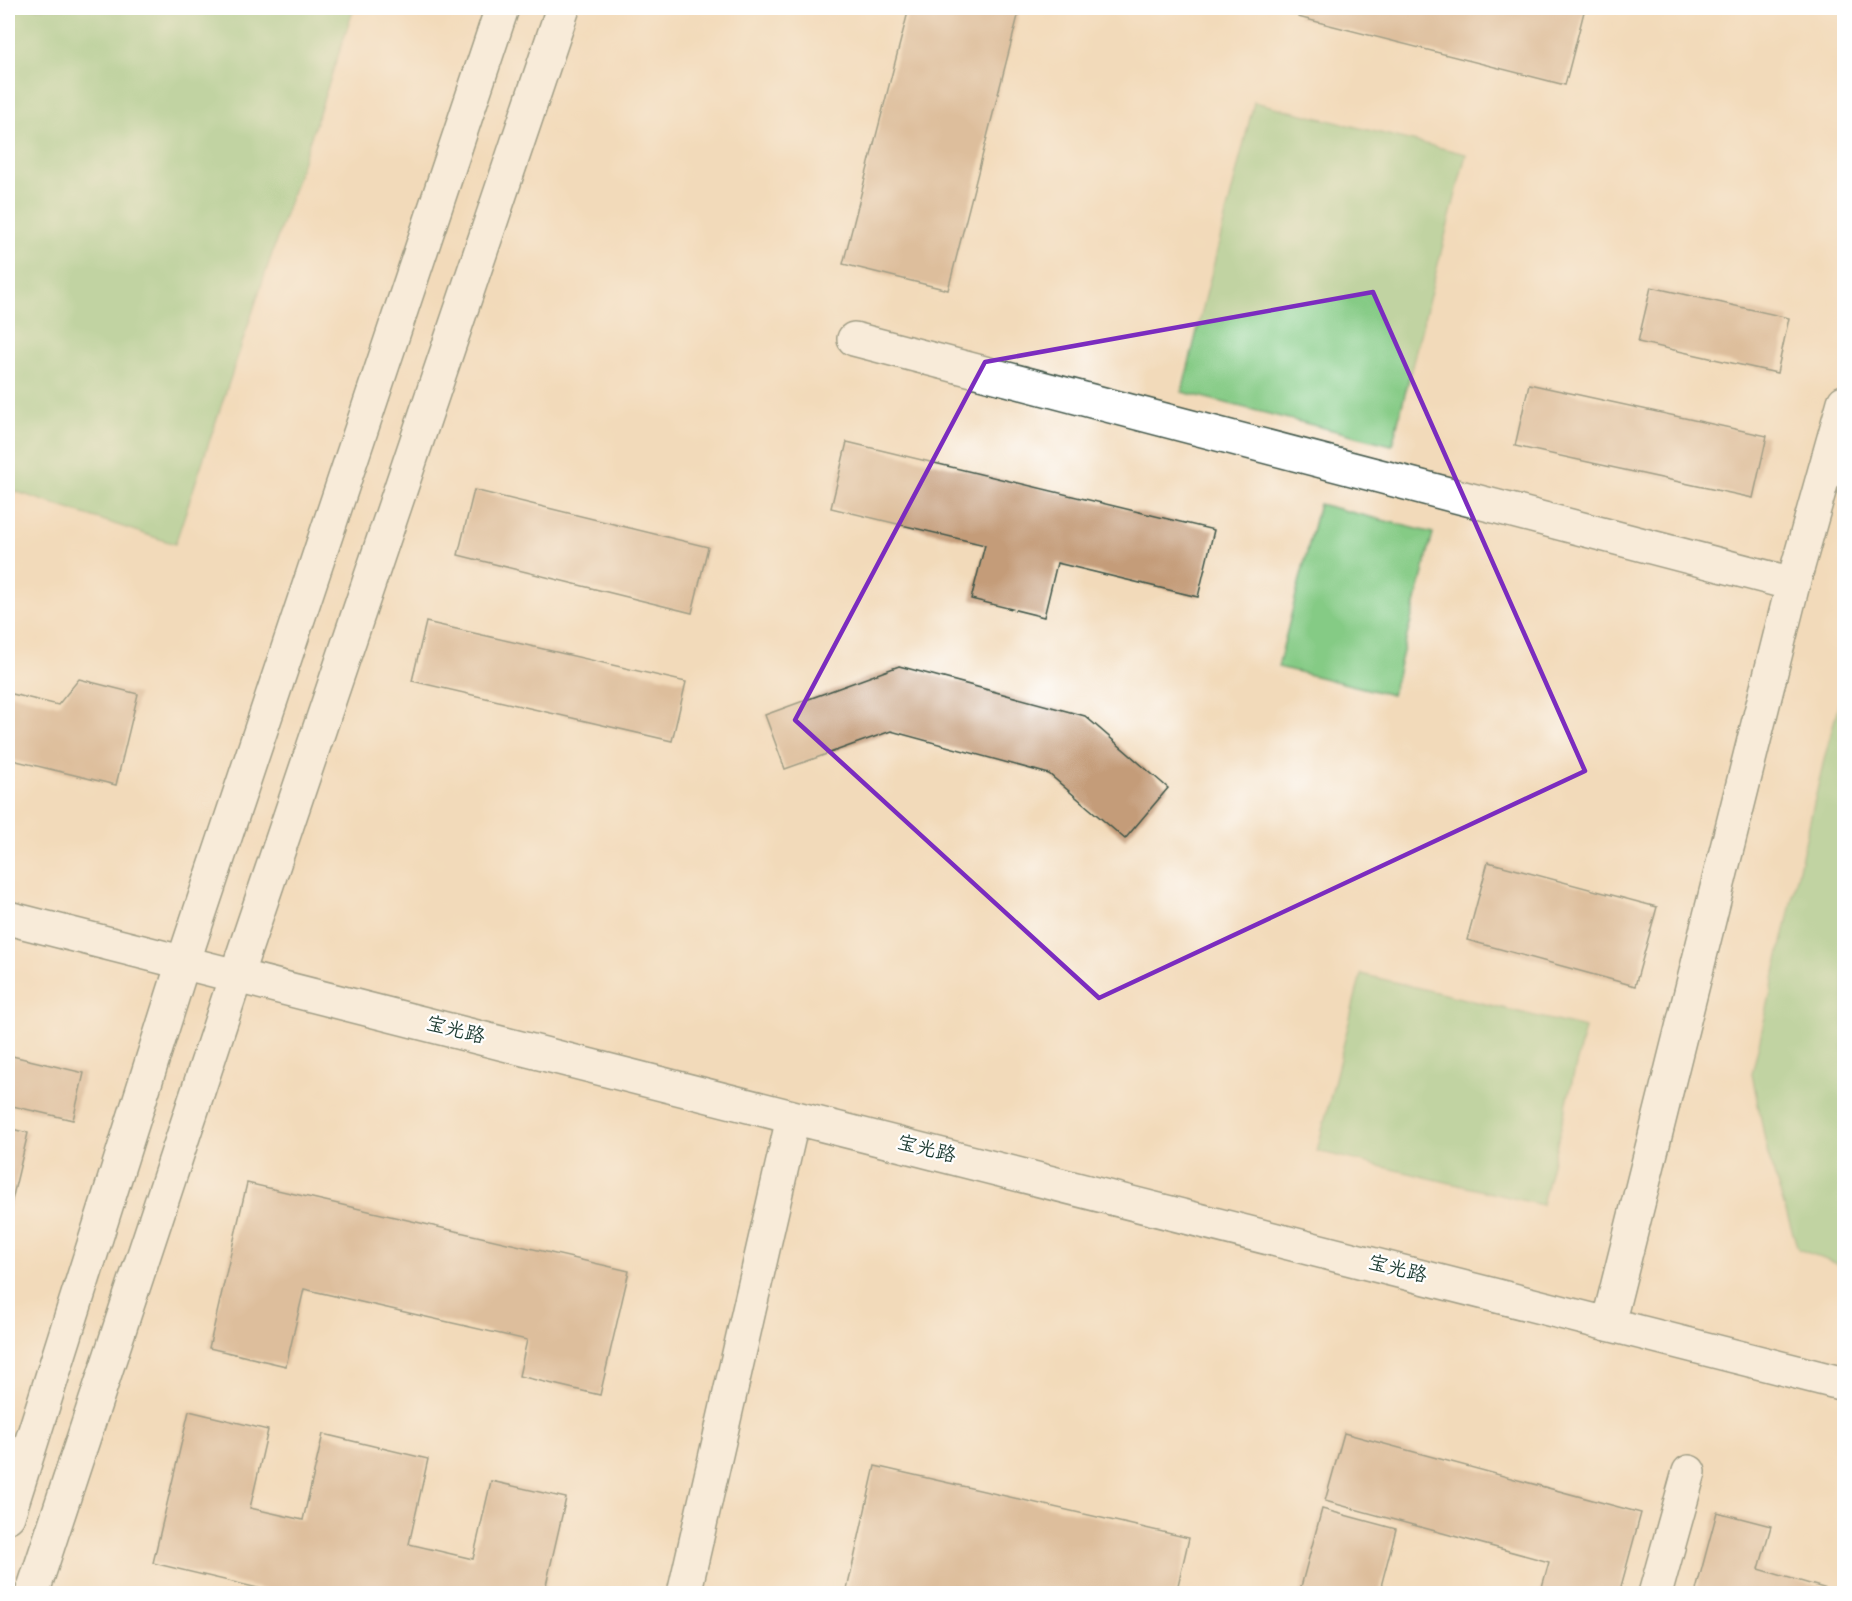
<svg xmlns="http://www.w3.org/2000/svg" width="1852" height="1601" viewBox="0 0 1852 1601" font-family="Dekko,'LXGW WenKai TC',sans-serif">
	<rect width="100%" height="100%" fill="#fff"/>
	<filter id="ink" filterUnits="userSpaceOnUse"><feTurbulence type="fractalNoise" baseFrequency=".0167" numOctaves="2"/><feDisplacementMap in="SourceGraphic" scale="12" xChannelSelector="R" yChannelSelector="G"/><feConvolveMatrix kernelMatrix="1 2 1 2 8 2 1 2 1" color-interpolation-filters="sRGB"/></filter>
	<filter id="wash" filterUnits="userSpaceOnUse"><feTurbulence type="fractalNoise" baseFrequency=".008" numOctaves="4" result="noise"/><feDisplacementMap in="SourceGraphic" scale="24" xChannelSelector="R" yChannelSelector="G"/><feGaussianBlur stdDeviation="1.35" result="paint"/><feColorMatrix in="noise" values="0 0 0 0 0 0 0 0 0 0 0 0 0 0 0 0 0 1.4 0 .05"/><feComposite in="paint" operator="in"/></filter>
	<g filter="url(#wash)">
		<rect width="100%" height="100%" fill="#f2daba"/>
		<!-- green -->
		<path fill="#85cb85" stroke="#52845c" stroke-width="1.5" d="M 8,8 L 354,8 L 175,544 L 8,489 Z
			M 1254,102 L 1466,154 L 1392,445 L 1182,392 Z
			M 1319,504 L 1433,533 L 1392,695 L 1278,667 Z
			M 1844,684 L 1844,1267 L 1798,1249 L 1768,1155 L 1752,1074 L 1823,764 Z
			M 1361,974 L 1585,1028 L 1542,1205 L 1317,1151 Z"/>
		<g id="blocks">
			<!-- building -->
			<path fill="#c49c79" d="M 909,8 L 1020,8 L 948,290 L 843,264 Z
				M 1301,8 L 1585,8 L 1565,85 L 1298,17 Z
				M 1651,287 L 1789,318 L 1777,373 L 1638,342 Z
				M 1529,384 L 1767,436 L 1753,498 L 1515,446 Z
				M 847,442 L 1214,530 L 1198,597 L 1057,563 L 1044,617 L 971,599 L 985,545 L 831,508 Z
				M 474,490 L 708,547 L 692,613 L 458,555 Z
				M 426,622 L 686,682 L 672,741 L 412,681 Z
				M 899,666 L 1085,716 L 1168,788 L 1125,839 L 1049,774 L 891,731 L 785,769 L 765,715 Z
				M 79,679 L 138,694 L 116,785 L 8,759 L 8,693 L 58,705 Z
				M 1488,862 L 1657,907 L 1635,986 L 1467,940 Z
				M 8,1055 L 84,1073 L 73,1120 L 8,1105 Z
				M 8,1128 L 28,1133 L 8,1217 Z
				M 247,1183 L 629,1271 L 600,1395 L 519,1376 L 527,1340 L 304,1289 L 286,1366 L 209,1348 Z
				M 189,1411 L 268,1430 L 250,1508 L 303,1520 L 323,1434 L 428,1459 L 409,1544 L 473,1559 L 491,1481 L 566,1498 L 544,1594 L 283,1594 L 153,1563 Z
				M 1344,1433 L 1641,1513 L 1619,1594 L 1540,1594 L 1549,1562 L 1325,1501 Z
				M 875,1466 L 1189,1538 L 1176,1594 L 846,1594 Z
				M 1322,1509 L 1396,1529 L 1379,1594 L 1299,1594 Z
				M 1717,1512 L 1771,1526 L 1759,1569 L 1844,1594 L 1695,1594 Z"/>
		</g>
	</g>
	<g filter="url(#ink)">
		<use href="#blocks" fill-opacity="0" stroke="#3f5548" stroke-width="1.5"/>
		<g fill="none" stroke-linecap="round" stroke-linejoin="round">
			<defs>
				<path id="minor" d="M 854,339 L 1793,584
					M 1608,1324 L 1793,584 L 1844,402
					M 8,1516 L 183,963 L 502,8
					M 32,1594 L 236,976 L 563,8
					M 684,1594 L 793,1118
					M 1655,1594 L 1689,1472"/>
				<path id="major" d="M 8,918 L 1844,1384"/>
			</defs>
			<!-- minor casing -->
			<use href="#minor" stroke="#3f5548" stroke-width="36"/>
			<!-- major casing -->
			<use href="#major" stroke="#3f5548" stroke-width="36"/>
			<!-- minor -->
			<use href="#minor" stroke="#fff" stroke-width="33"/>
			<!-- major -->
			<use href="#major" stroke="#fff" stroke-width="33"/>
		</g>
	</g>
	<!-- marked area -->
	<path d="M0 0H1852V1601H0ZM 1373,292 L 1585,771 L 1099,998 L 795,720 L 985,362 Z" fill="#f2daba" fill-opacity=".55" fill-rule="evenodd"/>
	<path fill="none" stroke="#7b2cbf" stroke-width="4.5" stroke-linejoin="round" d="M 1373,292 L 1585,771 L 1099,998 L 795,720 L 985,362 Z"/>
	<g text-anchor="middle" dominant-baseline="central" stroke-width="4.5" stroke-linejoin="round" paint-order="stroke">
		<!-- street labels -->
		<g font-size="20" fill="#1f3d34" stroke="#fff">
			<text transform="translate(455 1032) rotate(14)">宝光路</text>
			<text transform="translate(926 1151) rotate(14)">宝光路</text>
			<text transform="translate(1397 1271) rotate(14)">宝光路</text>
		</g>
	</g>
	<!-- margin -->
	<rect width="1852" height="1601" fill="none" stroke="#fff" stroke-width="30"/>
</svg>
